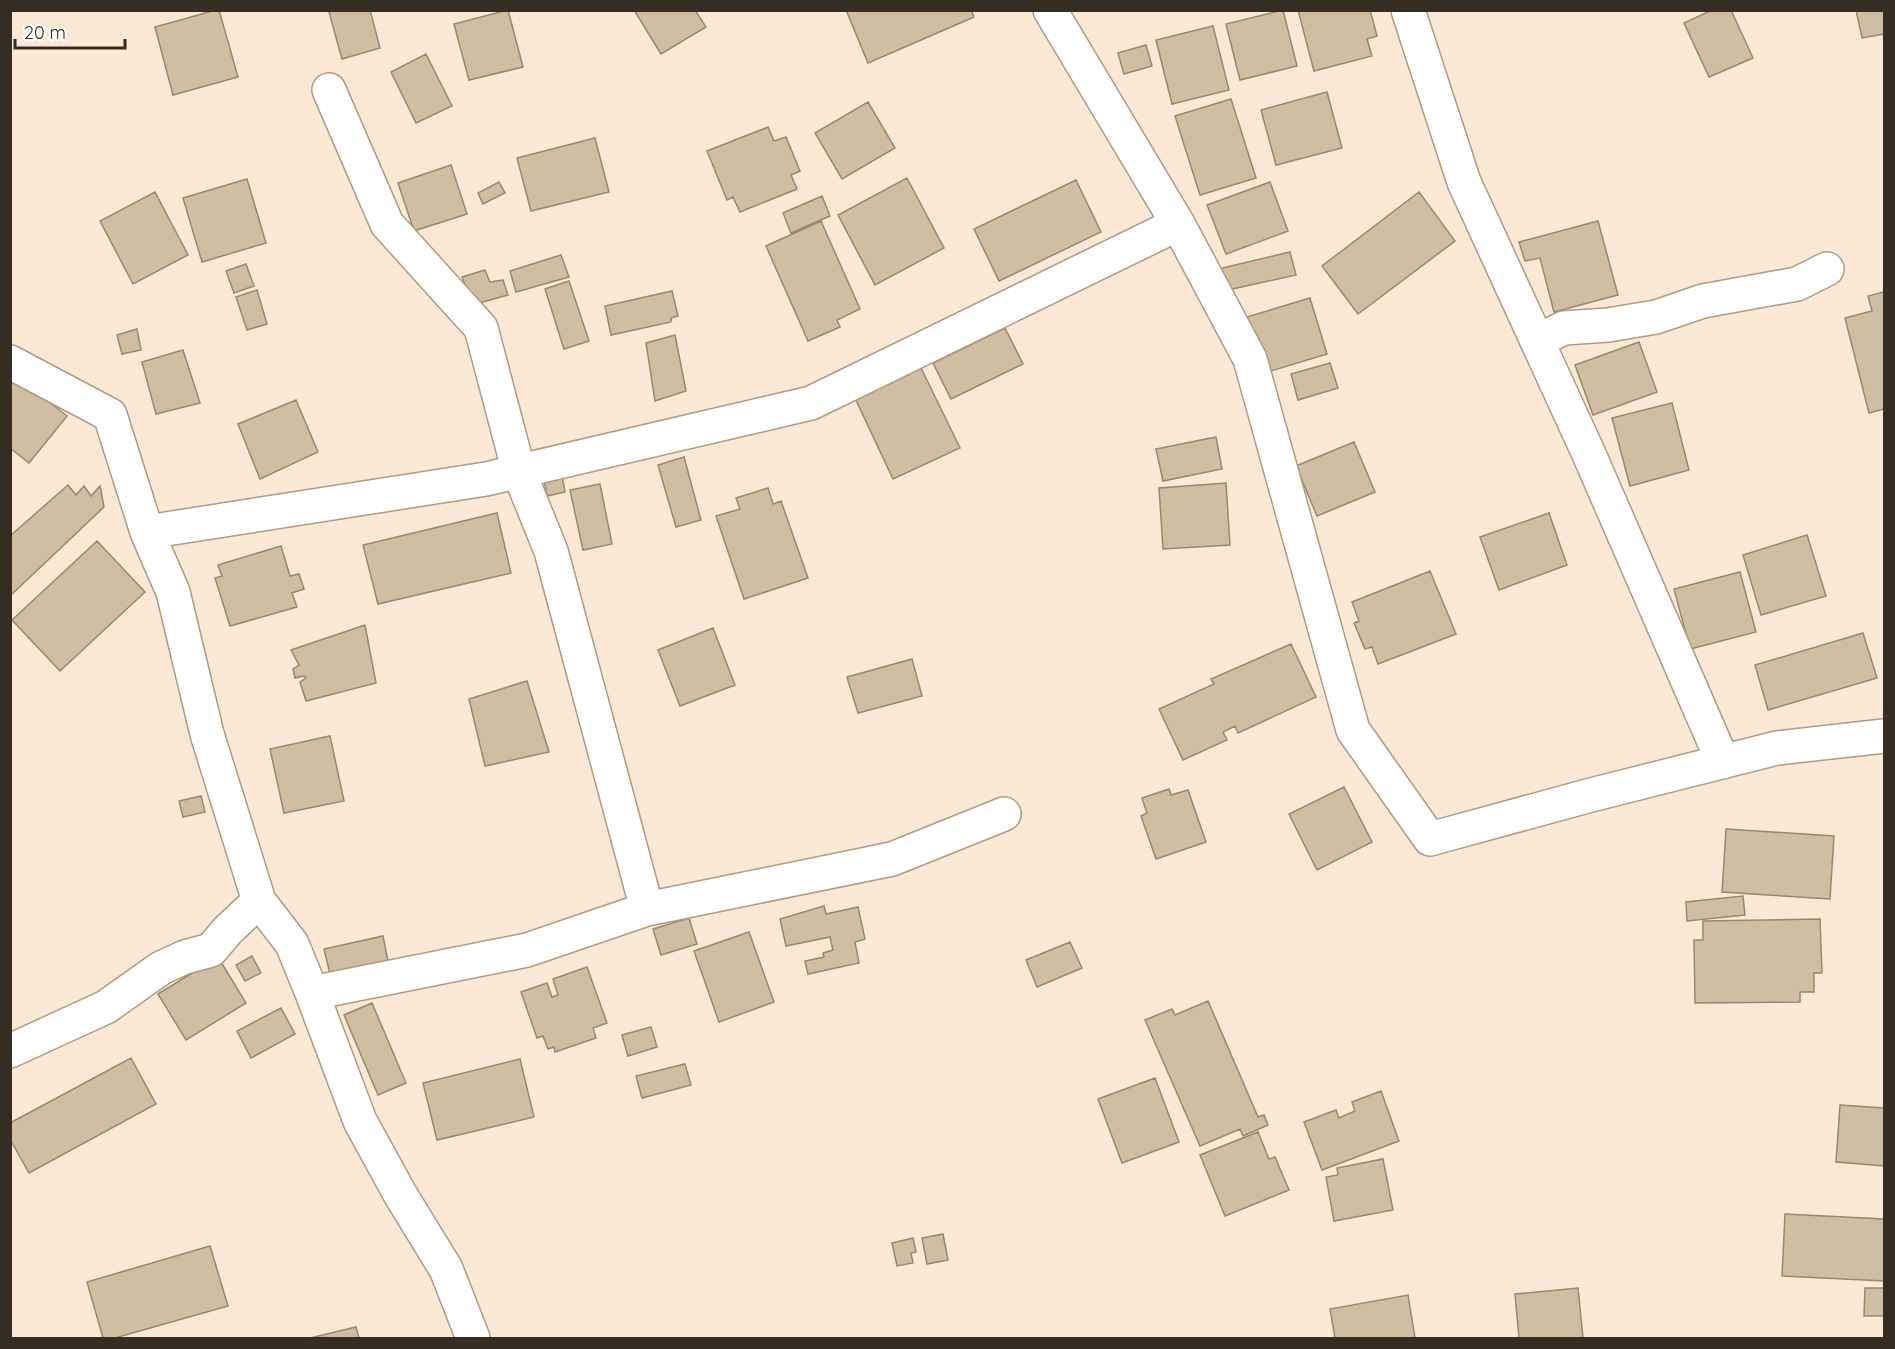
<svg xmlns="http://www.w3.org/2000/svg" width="1895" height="1349" viewBox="0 0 1895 1349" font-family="Quicksand,sans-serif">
	<rect width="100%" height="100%" fill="#fce9d5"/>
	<!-- building -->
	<path fill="#d0bea3" stroke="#98886e" stroke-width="1.5" d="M 216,10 L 219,10 L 238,77 L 173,95 L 155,27 Z
		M 335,10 L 370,10 L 380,48 L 342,59 L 329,12 Z
		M 508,10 L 523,67 L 469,80 L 454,24 Z
		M 634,10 L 695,10 L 706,27 L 661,54 Z
		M 846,10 L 971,10 L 974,17 L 868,63 Z
		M 1283,10 L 1297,66 L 1240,80 L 1226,24 Z
		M 1298,10 L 1370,10 L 1377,36 L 1367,39 L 1372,56 L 1314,71 Z
		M 1712,10 L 1731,10 L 1753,58 L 1709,77 L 1684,23 Z
		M 1856,10 L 1884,10 L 1884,34 L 1862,38 Z
		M 1213,26 L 1229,90 L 1172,104 L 1156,40 Z
		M 1146,45 L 1152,66 L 1124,74 L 1118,53 Z
		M 426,54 L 452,106 L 416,123 L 391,72 Z
		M 1327,92 L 1342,148 L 1276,165 L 1261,110 Z
		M 1231,99 L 1256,178 L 1200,195 L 1175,116 Z
		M 868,102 L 895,148 L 842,179 L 815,133 Z
		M 768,127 L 774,141 L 786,137 L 800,171 L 791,175 L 797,189 L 740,212 L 733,197 L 727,200 L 707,151 Z
		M 595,138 L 609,192 L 531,211 L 517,158 Z
		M 451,165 L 467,214 L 414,231 L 398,183 Z
		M 907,178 L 944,248 L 875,285 L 838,215 Z
		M 247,179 L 266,243 L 202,262 L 183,198 Z
		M 1076,180 L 1101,232 L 999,281 L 974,229 Z
		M 499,182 L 505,193 L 483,204 L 478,193 Z
		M 1270,182 L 1288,231 L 1226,254 L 1207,205 Z
		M 155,192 L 188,255 L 133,284 L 100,221 Z
		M 1419,192 L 1455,241 L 1358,314 L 1322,266 Z
		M 822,196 L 830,216 L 791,233 L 783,213 Z
		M 821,221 L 860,309 L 837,320 L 840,327 L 808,341 L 766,246 Z
		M 1598,221 L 1618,295 L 1554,312 L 1540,258 L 1525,261 L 1519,242 Z
		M 1290,252 L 1296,275 L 1223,291 L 1218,269 Z
		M 561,255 L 569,277 L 516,292 L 510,271 Z
		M 246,264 L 254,286 L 234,293 L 226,271 Z
		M 485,270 L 490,282 L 503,280 L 508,295 L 472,305 L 462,277 Z
		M 569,281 L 589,341 L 564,349 L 545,289 Z
		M 257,290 L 267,324 L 247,330 L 236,297 Z
		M 672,291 L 678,316 L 671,318 L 671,322 L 611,335 L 605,306 Z
		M 1884,292 L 1884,409 L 1869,413 L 1845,318 L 1872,311 L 1868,296 Z
		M 1310,298 L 1327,354 L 1264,373 L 1247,317 Z
		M 1005,328 L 1023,364 L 951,399 L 933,363 Z
		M 137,329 L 141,350 L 122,354 L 117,335 Z
		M 675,335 L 686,391 L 655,401 L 646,343 Z
		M 1639,342 L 1657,392 L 1593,415 L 1575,365 Z
		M 183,350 L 200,403 L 156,414 L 142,362 Z
		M 1330,363 L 1338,388 L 1298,400 L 1291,374 Z
		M 921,368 L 960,448 L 893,479 L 855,398 Z
		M 10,371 L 67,416 L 29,463 L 10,448 Z
		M 296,400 L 318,452 L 260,479 L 238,424 Z
		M 1672,403 L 1689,470 L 1630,486 L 1612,418 Z
		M 1216,437 L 1222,469 L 1163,481 L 1156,449 Z
		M 1354,442 L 1375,492 L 1317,516 L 1296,466 Z
		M 684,457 L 701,520 L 676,527 L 658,465 Z
		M 562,476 L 565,492 L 547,496 L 544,480 Z
		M 1226,483 L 1230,545 L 1163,549 L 1159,488 Z
		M 600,484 L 612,544 L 583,550 L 570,490 Z
		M 68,485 L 76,495 L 84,486 L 91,496 L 100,486 L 104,507 L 10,596 L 10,536 Z
		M 768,488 L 773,504 L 781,501 L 808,578 L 744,599 L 716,516 L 740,509 L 736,498 Z
		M 497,513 L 511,573 L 378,604 L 363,545 Z
		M 1549,513 L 1567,565 L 1499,590 L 1480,537 Z
		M 1807,535 L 1826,596 L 1761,615 L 1743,555 Z
		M 97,541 L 145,592 L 60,671 L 12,620 Z
		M 281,546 L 290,576 L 299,574 L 304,589 L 292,593 L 297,607 L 230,626 L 215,578 L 222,576 L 218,565 Z
		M 1430,571 L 1456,634 L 1378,664 L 1372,647 L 1365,649 L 1354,623 L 1359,621 L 1352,602 Z
		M 1740,572 L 1756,632 L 1690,649 L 1674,589 Z
		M 365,625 L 376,683 L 306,701 L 300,682 L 306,678 L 304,676 L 295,678 L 293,669 L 299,665 L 291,650 Z
		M 713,628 L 735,685 L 680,706 L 658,650 Z
		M 1863,633 L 1877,678 L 1768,710 L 1755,665 Z
		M 1291,644 L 1316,697 L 1238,733 L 1235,726 L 1223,732 L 1227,740 L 1183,760 L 1159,709 L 1214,684 L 1211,679 Z
		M 912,659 L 922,696 L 858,713 L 847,677 Z
		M 527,681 L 549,752 L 485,766 L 469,699 Z
		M 330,736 L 344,801 L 284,813 L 270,749 Z
		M 1344,787 L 1372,842 L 1317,870 L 1289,814 Z
		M 1169,789 L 1171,795 L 1188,790 L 1206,842 L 1156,859 L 1141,816 L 1147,813 L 1142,798 Z
		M 201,796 L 205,812 L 183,817 L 179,801 Z
		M 1726,829 L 1834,836 L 1830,899 L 1722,892 Z
		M 1743,896 L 1745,915 L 1687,921 L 1686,902 Z
		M 824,906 L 826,914 L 858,907 L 865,939 L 855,942 L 859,963 L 808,974 L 805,961 L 824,957 L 823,953 L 833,950 L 830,937 L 786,946 L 780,919 Z
		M 689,918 L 697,944 L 661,955 L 653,929 Z
		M 1820,919 L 1822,973 L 1814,973 L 1814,992 L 1800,992 L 1800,1002 L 1695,1003 L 1694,940 L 1703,940 L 1703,921 Z
		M 749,932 L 774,1002 L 719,1022 L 694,951 Z
		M 383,936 L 388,961 L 330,974 L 324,949 Z
		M 1070,942 L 1082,968 L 1037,987 L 1026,960 Z
		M 252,956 L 261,973 L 245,981 L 236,965 Z
		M 218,957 L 246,1003 L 186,1040 L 158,994 Z
		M 587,967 L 607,1023 L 593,1028 L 596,1038 L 555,1052 L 554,1047 L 548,1049 L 543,1036 L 537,1038 L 521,992 L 547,983 L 552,997 L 558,995 L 553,979 Z
		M 1208,1001 L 1258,1117 L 1264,1115 L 1268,1125 L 1243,1136 L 1240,1129 L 1200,1146 L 1145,1020 L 1172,1009 L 1175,1015 Z
		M 372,1003 L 406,1083 L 378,1095 L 344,1015 Z
		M 281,1008 L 295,1034 L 251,1058 L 237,1031 Z
		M 651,1027 L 657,1047 L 628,1056 L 622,1035 Z
		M 131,1058 L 156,1104 L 29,1173 L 10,1139 L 10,1123 Z
		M 520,1059 L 534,1117 L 437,1140 L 423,1083 Z
		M 685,1064 L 691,1085 L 642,1098 L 636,1076 Z
		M 1155,1078 L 1179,1142 L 1122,1163 L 1098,1099 Z
		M 1381,1091 L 1399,1141 L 1322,1170 L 1304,1122 L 1336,1110 L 1339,1118 L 1355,1111 L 1352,1102 Z
		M 1840,1105 L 1884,1108 L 1884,1166 L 1836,1162 Z
		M 1258,1132 L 1269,1159 L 1275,1157 L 1289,1190 L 1225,1216 L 1200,1155 Z
		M 1383,1159 L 1393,1210 L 1334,1221 L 1326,1177 L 1338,1175 L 1337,1168 Z
		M 1785,1214 L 1884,1219 L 1884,1281 L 1782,1276 Z
		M 943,1234 L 948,1260 L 927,1264 L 922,1238 Z
		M 913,1238 L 916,1252 L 911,1253 L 913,1263 L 897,1266 L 892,1243 Z
		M 210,1246 L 228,1306 L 115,1338 L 103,1338 L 87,1282 Z
		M 1578,1288 L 1583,1338 L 1519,1338 L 1515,1294 Z
		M 1865,1288 L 1884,1288 L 1884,1316 L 1864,1316 Z
		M 1408,1295 L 1415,1338 L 1335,1338 L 1330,1309 Z
		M 356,1327 L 359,1338 L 310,1338 Z"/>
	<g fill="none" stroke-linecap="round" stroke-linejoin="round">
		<defs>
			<path id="minor" d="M 1050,10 L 1178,224 L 1250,359 L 1353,730 L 1430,839 L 1591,795 L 1777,748 L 1884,736
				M 1408,10 L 1464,182 L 1588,452 L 1723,762
				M 1537,341 L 1564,328 L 1608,325 L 1656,317 L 1703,301 L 1797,284 L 1827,269
				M 10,362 L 110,415 L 147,532 L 173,592 L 207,734 L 259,901 L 292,944 L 312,993 L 360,1121 L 400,1194 L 446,1269 L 473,1338
				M 147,532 L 486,479 L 811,403 L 1178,224
				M 647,909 L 892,859 L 1004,814
				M 312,993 L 527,950 L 647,909 L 551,551 L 519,472 L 481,328 L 387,224 L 329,90
				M 10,1051 L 106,1007 L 161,968 L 185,957 L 211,950 L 228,930 L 259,901"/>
		</defs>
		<!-- minor casing -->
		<use href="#minor" stroke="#b19a83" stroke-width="36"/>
		<!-- minor -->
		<use href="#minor" stroke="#fff" stroke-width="33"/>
	</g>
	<!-- border -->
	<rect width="1895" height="1349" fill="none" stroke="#352c22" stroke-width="24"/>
	<!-- scale -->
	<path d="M15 39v9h110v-9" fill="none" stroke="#352c22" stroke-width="3"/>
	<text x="24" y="39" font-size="18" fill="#352c22" stroke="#ffffff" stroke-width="4.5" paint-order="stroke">20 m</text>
</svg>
